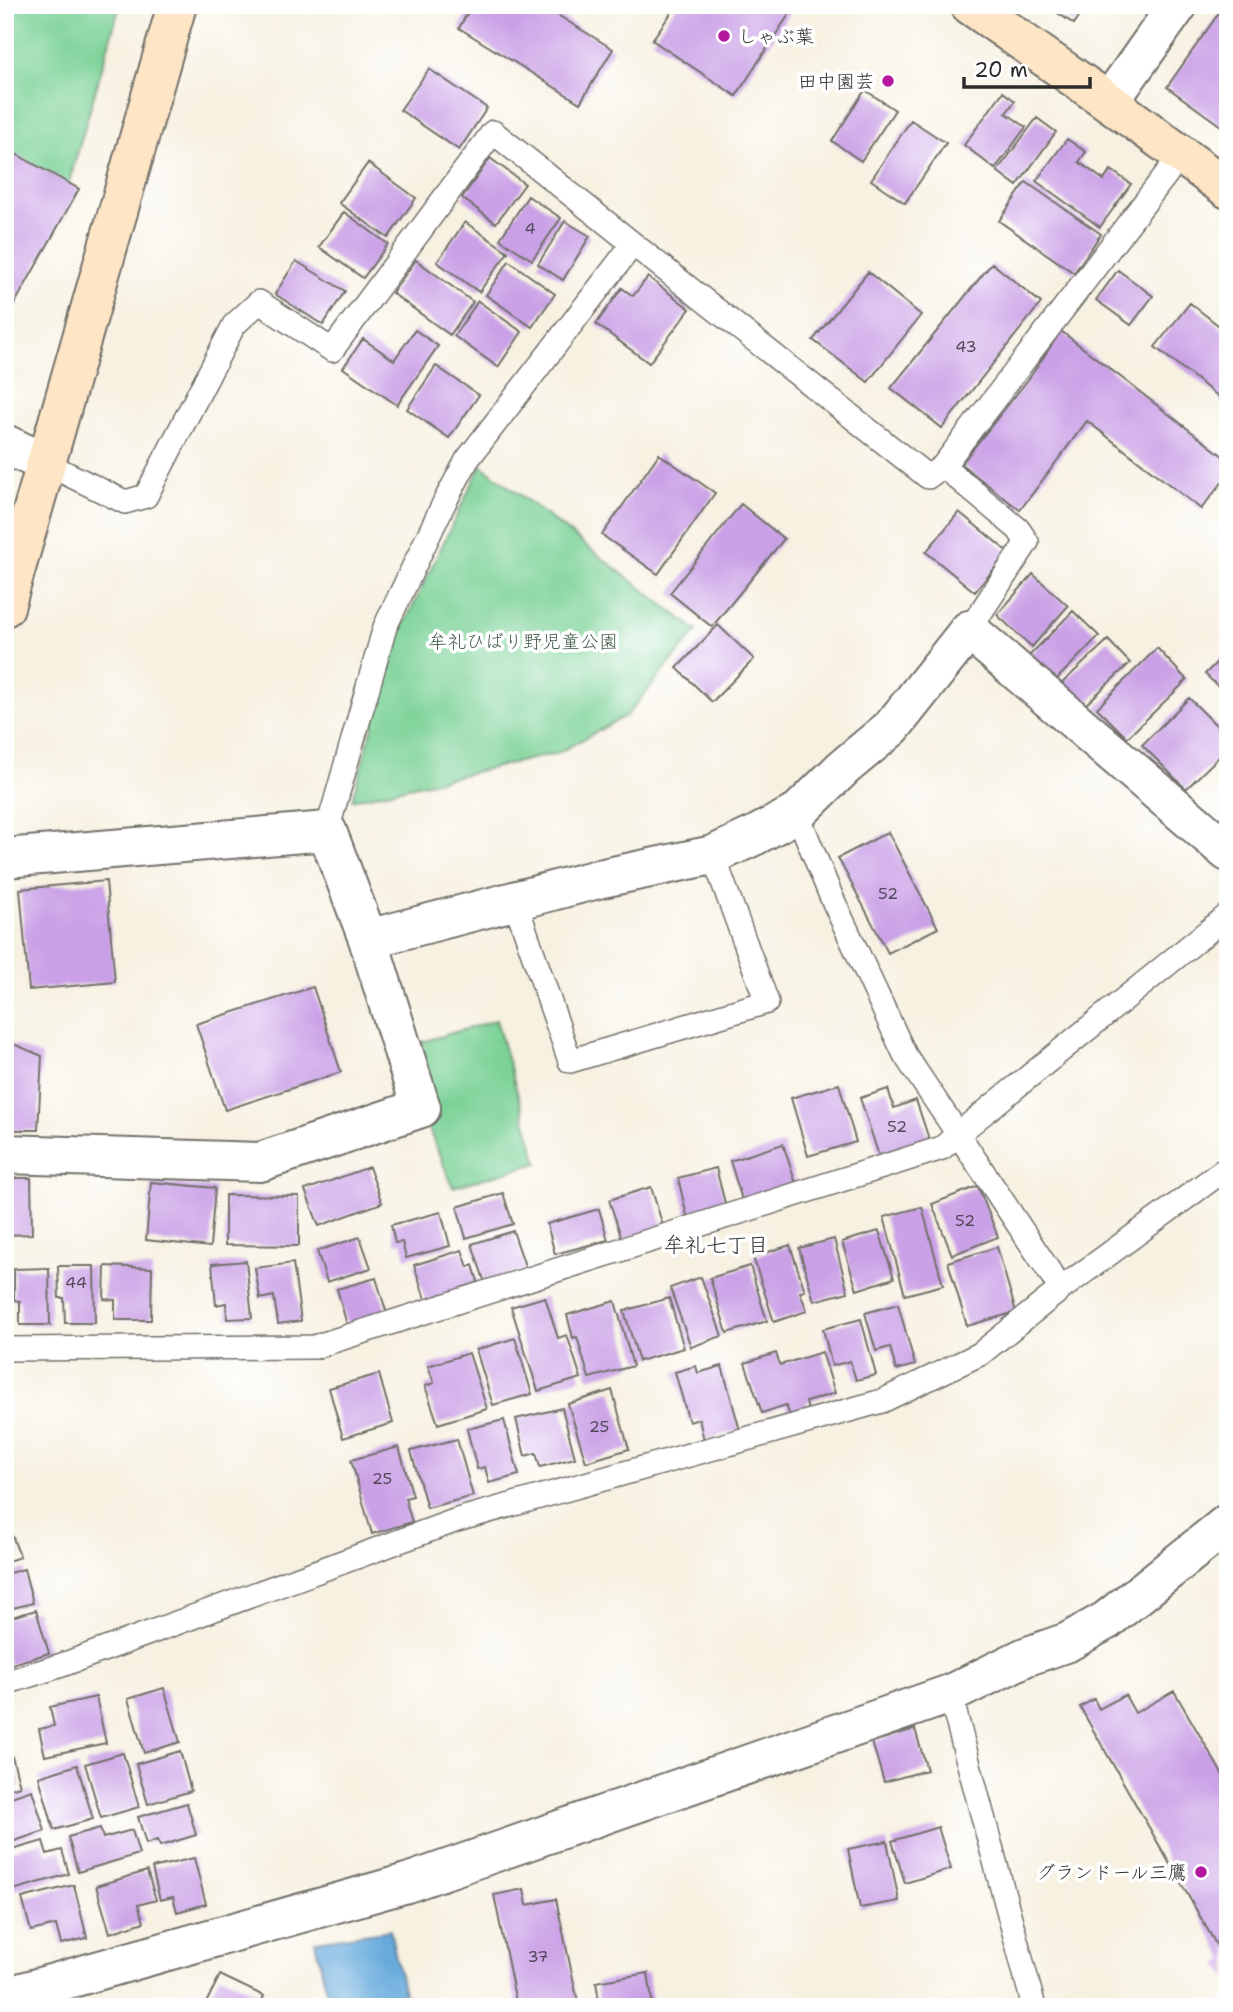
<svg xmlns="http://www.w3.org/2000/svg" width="1233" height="2012" viewBox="0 0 1233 2012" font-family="'Shantell Sans','Klee One',sans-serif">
	<rect width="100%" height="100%" fill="#fff"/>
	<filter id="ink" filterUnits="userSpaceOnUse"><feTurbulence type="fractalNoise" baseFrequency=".0143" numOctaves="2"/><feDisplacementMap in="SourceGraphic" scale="14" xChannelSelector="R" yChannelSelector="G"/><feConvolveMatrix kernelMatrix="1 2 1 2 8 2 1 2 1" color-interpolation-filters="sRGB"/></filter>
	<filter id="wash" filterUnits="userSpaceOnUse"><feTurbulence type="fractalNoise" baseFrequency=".00686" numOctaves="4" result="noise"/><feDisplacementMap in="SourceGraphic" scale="28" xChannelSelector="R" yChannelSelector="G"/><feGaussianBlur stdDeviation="1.57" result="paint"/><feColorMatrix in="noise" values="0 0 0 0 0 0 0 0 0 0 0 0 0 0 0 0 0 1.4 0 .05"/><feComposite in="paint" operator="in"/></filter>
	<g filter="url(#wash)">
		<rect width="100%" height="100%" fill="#f7f1e1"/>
		<!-- green -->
		<path fill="#7cd297" stroke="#547e61" stroke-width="2" d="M 5,5 L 120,5 L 68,186 L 5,165 Z
			M 481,465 L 697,631 L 627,715 L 558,753 L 352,800 L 397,639 Z
			M 496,1020 L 538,1163 L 453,1187 L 426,1123 L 438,1117 L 412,1045 Z"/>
		<!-- water -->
		<path fill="#66aadb" stroke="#486a83" stroke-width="2" d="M 390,1930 L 407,2007 L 330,2007 L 315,1941 Z"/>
		<g id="blocks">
			<!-- building -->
			<path fill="#caa1e6" d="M 472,5 L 541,5 L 613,49 L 580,103 L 459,28 Z
				M 677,5 L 795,5 L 736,96 L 652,40 Z
				M 1046,5 L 1087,5 L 1074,24 Z
				M 1221,10 L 1228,15 L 1228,131 L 1167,87 Z
				M 429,69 L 487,108 L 459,150 L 400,110 Z
				M 865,90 L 895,110 L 861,161 L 832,141 Z
				M 1003,92 L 1015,101 L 1006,113 L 1026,127 L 995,169 L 964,145 Z
				M 1037,118 L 1056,132 L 1017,186 L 997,171 Z
				M 911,120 L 946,143 L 905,203 L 871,180 Z
				M 1067,139 L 1086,152 L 1079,162 L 1104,180 L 1111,170 L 1131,184 L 1100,227 L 1036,181 Z
				M 5,148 L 79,189 L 5,321 Z
				M 490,158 L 525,184 L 496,223 L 462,198 Z
				M 368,163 L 416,198 L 388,238 L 339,203 Z
				M 1026,182 L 1101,234 L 1074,273 L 999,221 Z
				M 528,196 L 561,218 L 532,260 L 500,239 Z
				M 344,212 L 388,244 L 363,278 L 319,247 Z
				M 565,221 L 590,236 L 563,280 L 538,264 Z
				M 465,222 L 508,252 L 479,292 L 437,262 Z
				M 416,260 L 473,302 L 450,335 L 392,293 Z
				M 296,261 L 345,291 L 323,325 L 275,294 Z
				M 509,261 L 555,294 L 532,327 L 486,295 Z
				M 992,263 L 1041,303 L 942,428 L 891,388 Z
				M 1118,270 L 1153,296 L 1131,325 L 1096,300 Z
				M 868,272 L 921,315 L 868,382 L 813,340 Z
				M 648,277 L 690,309 L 649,363 L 596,324 L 622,288 L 633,296 Z
				M 478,301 L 522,332 L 498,367 L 454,336 Z
				M 1190,303 L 1228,333 L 1228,404 L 1155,347 Z
				M 415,330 L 438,346 L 397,405 L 343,368 L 363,339 L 394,360 Z
				M 1061,331 L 1228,460 L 1228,475 L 1201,509 L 1087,421 L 1020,510 L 961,464 L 1030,377 Z
				M 436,366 L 479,395 L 449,438 L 407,409 Z
				M 659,454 L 715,493 L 658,574 L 602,535 Z
				M 741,504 L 784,539 L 712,627 L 670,593 Z
				M 959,512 L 1008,552 L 975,592 L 926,552 Z
				M 1033,574 L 1068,606 L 1032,647 L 997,615 Z
				M 1073,611 L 1099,636 L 1053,683 L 1027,658 Z
				M 718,625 L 754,659 L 712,702 L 677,668 Z
				M 1108,640 L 1130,663 L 1083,707 L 1061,684 Z
				M 1157,648 L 1187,680 L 1127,738 L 1097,708 Z
				M 1228,651 L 1228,696 L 1205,674 Z
				M 1189,698 L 1228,737 L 1228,748 L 1186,789 L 1142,745 Z
				M 888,832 L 938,928 L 888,953 L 838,858 Z
				M 106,881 L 115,982 L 29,990 L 20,889 Z
				M 313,987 L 341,1072 L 225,1110 L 196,1024 Z
				M 5,1045 L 16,1045 L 42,1056 L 38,1130 L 5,1130 Z
				M 839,1084 L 856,1142 L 808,1156 L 791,1098 Z
				M 888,1089 L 894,1108 L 916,1100 L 931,1145 L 881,1162 L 860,1098 Z
				M 783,1144 L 797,1187 L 743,1203 L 730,1161 Z
				M 369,1167 L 382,1203 L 319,1226 L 305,1190 Z
				M 716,1168 L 727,1211 L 688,1220 L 678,1178 Z
				M 5,1178 L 31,1178 L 32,1234 L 5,1235 Z
				M 151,1182 L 215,1188 L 210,1247 L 146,1240 Z
				M 978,1186 L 998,1237 L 952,1255 L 932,1204 Z
				M 651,1187 L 663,1226 L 622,1239 L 609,1200 Z
				M 503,1193 L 513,1224 L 466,1238 L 457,1207 Z
				M 225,1195 L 299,1196 L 299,1246 L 225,1245 Z
				M 922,1207 L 943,1285 L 905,1295 L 884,1217 Z
				M 599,1209 L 608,1240 L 555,1254 L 547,1224 Z
				M 441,1212 L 450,1246 L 406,1258 L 402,1242 L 395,1243 L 391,1225 Z
				M 513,1231 L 526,1269 L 485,1283 L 472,1244 Z
				M 879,1231 L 894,1278 L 857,1290 L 842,1242 Z
				M 360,1237 L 371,1268 L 327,1282 L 317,1251 Z
				M 834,1239 L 848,1292 L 814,1301 L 799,1248 Z
				M 790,1245 L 805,1291 L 800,1292 L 807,1311 L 774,1322 L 753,1257 Z
				M 997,1247 L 1016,1312 L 967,1326 L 948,1262 Z
				M 462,1250 L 468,1267 L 473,1265 L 479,1285 L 426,1302 L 414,1265 Z
				M 246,1261 L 252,1318 L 227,1319 L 226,1303 L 216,1305 L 212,1264 Z
				M 293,1263 L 301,1321 L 278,1324 L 274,1296 L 260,1299 L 255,1268 Z
				M 58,1266 L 94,1266 L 95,1323 L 65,1323 L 64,1298 L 59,1298 Z
				M 105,1266 L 152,1268 L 151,1320 L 115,1320 L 115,1300 L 104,1299 Z
				M 750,1266 L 767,1321 L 727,1333 L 710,1278 Z
				M 49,1268 L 50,1325 L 20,1325 L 20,1301 L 14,1300 L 14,1269 Z
				M 701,1277 L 722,1336 L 691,1347 L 670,1288 Z
				M 376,1278 L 387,1314 L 347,1325 L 337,1289 Z
				M 545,1297 L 558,1338 L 567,1335 L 581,1378 L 538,1391 L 511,1307 Z
				M 669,1298 L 684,1348 L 639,1361 L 624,1311 Z
				M 615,1301 L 633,1366 L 589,1378 L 577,1337 L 573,1338 L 567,1315 Z
				M 898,1304 L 915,1365 L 896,1370 L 890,1347 L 876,1351 L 865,1313 Z
				M 861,1319 L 876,1375 L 856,1380 L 850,1361 L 832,1366 L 823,1329 Z
				M 515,1338 L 532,1394 L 493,1405 L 476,1350 Z
				M 822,1352 L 835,1393 L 806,1402 L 808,1410 L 790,1416 L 786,1405 L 762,1413 L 745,1363 L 776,1353 L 780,1365 Z
				M 469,1353 L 487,1409 L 438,1424 L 425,1386 L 434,1383 L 428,1366 Z
				M 696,1366 L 698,1373 L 722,1366 L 740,1430 L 704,1440 L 699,1419 L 689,1422 L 675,1372 Z
				M 379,1374 L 393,1423 L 343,1438 L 329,1388 Z
				M 612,1390 L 629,1449 L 586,1462 L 568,1404 Z
				M 562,1408 L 575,1458 L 540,1467 L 536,1453 L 525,1456 L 516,1419 Z
				M 504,1420 L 519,1475 L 489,1483 L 485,1467 L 477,1469 L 467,1429 Z
				M 457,1439 L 473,1496 L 427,1508 L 411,1451 Z
				M 399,1447 L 413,1496 L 405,1498 L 412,1522 L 372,1534 L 351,1460 Z
				M 5,1516 L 20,1557 L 5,1562 Z
				M 24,1569 L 33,1603 L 5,1610 L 5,1574 Z
				M 36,1610 L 49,1653 L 9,1665 L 5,1649 L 5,1619 Z
				M 164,1688 L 180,1742 L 144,1753 L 128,1699 Z
				M 1174,1691 L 1228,1784 L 1228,1980 L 1218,1964 L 1225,1960 L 1080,1707 L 1094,1699 L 1099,1709 L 1125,1695 L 1135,1713 Z
				M 96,1697 L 106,1743 L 45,1756 L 39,1729 L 54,1726 L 50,1707 Z
				M 915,1729 L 927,1770 L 884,1782 L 872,1742 Z
				M 6,1734 L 20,1786 L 5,1790 L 5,1735 Z
				M 180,1751 L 191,1791 L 148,1804 L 136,1764 Z
				M 123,1753 L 139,1807 L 101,1818 L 85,1764 Z
				M 77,1765 L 93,1819 L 54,1830 L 39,1777 Z
				M 32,1790 L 45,1831 L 5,1844 L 5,1799 Z
				M 187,1803 L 196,1835 L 160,1846 L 157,1840 L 146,1844 L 138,1817 Z
				M 938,1827 L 951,1869 L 905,1883 L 892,1841 Z
				M 100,1828 L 103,1838 L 132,1830 L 139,1854 L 78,1872 L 68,1837 Z
				M 43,1841 L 47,1854 L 62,1850 L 69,1874 L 6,1892 L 5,1852 Z
				M 887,1841 L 899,1901 L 860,1908 L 848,1849 Z
				M 194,1858 L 206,1904 L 177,1912 L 173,1897 L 160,1900 L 152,1868 Z
				M 147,1871 L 156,1900 L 138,1905 L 144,1922 L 110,1933 L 96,1886 Z
				M 74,1885 L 87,1938 L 61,1944 L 56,1925 L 31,1931 L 22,1898 Z
				M 524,1889 L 527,1905 L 556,1899 L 579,2007 L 517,2007 L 494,1895 Z
				M 648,1973 L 653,2007 L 600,2007 L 596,1982 Z
				M 220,1975 L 264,1996 L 259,2007 L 204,2007 Z"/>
		</g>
	</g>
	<g filter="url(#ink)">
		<use href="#blocks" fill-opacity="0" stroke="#72706b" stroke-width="2"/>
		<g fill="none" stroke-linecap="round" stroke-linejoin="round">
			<defs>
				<path id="lane" d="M 633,244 L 928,477 L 943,466
					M 47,464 L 125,502 L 146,496 L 234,325 L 259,302 L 332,350 L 493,132 L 633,244 L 467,460 L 444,503 L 385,627 L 327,831
					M 969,630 L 1027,542 L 1018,529 L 943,466 L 1181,155
					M 515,901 L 570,1061 L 767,1002 L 713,855
					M 1061,1289 L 958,1134 L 1228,915
					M 5,1349 L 314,1347 L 942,1148 L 958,1134 L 905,1055 L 831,896 L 797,813
					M 5,1683 L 62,1665 L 457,1520 L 882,1401 L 980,1354 L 1061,1289 L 1228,1167
					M 950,1694 L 1034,2007"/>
				<path id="street" d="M 1109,102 L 1178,5
					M 5,444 L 47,464
					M 5,858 L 327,831 L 368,939 L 598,879 L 713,855 L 754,836 L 797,813 L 843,768 L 892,727 L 969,630 L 1228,852
					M 5,1154 L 260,1162 L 421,1108 L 368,939
					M 5,1997 L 407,1883 L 950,1694 L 1025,1657 L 1068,1642 L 1107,1620 L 1228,1523"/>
				<path id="secondary" d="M 970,5 L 1109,102 L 1228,189
					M 5,607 L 177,5"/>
			</defs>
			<!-- lane casing -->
			<use href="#lane" stroke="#72706b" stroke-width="26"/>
			<!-- street casing -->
			<use href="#street" stroke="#72706b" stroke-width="42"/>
			<!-- secondary casing -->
			<use href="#secondary" stroke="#72706b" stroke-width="42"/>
			<!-- lane -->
			<use href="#lane" stroke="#fff" stroke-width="23"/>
			<!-- street -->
			<use href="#street" stroke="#fff" stroke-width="38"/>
			<!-- secondary -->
			<use href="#secondary" stroke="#fde5c5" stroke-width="38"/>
		</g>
	</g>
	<!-- markers -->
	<g fill="#b5179e" stroke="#fff" stroke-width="2.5">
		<circle cx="724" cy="36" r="7"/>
		<circle cx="888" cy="81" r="7"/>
		<circle cx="1201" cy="1872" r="7"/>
	</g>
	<g text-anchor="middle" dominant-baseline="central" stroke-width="7" stroke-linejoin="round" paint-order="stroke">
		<!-- number labels -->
		<g font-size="16" fill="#53485a">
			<text x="530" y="228">4</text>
			<text x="966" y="346">43</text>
			<text x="888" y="893">52</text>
			<text x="897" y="1126">52</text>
			<text x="965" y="1220">52</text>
			<text x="76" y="1282">44</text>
			<text x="599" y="1426">25</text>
			<text x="382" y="1478">25</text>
			<text x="538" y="1956">37</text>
		</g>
		<!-- poi labels -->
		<g font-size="19" fill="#2b2b2b" stroke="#fff" text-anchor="end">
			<text x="738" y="36" text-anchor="start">しゃぶ葉</text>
			<text x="874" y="81">田中園芸</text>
			<text x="1187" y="1872">グランドール三鷹</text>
		</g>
		<!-- park labels -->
		<g font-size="19" fill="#435d4b" stroke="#fff">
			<text x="523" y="641">牟礼ひばり野児童公園</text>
		</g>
		<!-- neighbourhood labels -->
		<g font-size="21" fill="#2b2b2b" stroke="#fff">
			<text x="716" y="1245">牟礼七丁目</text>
		</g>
	</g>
	<!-- margin -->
	<rect width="1233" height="2012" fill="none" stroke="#fff" stroke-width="28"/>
	<!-- scale -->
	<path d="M964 77v10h126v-10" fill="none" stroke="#2b2b2b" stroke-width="3.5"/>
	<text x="974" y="77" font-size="21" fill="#2b2b2b" stroke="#ffffff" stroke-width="5" paint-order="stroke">20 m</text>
</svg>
